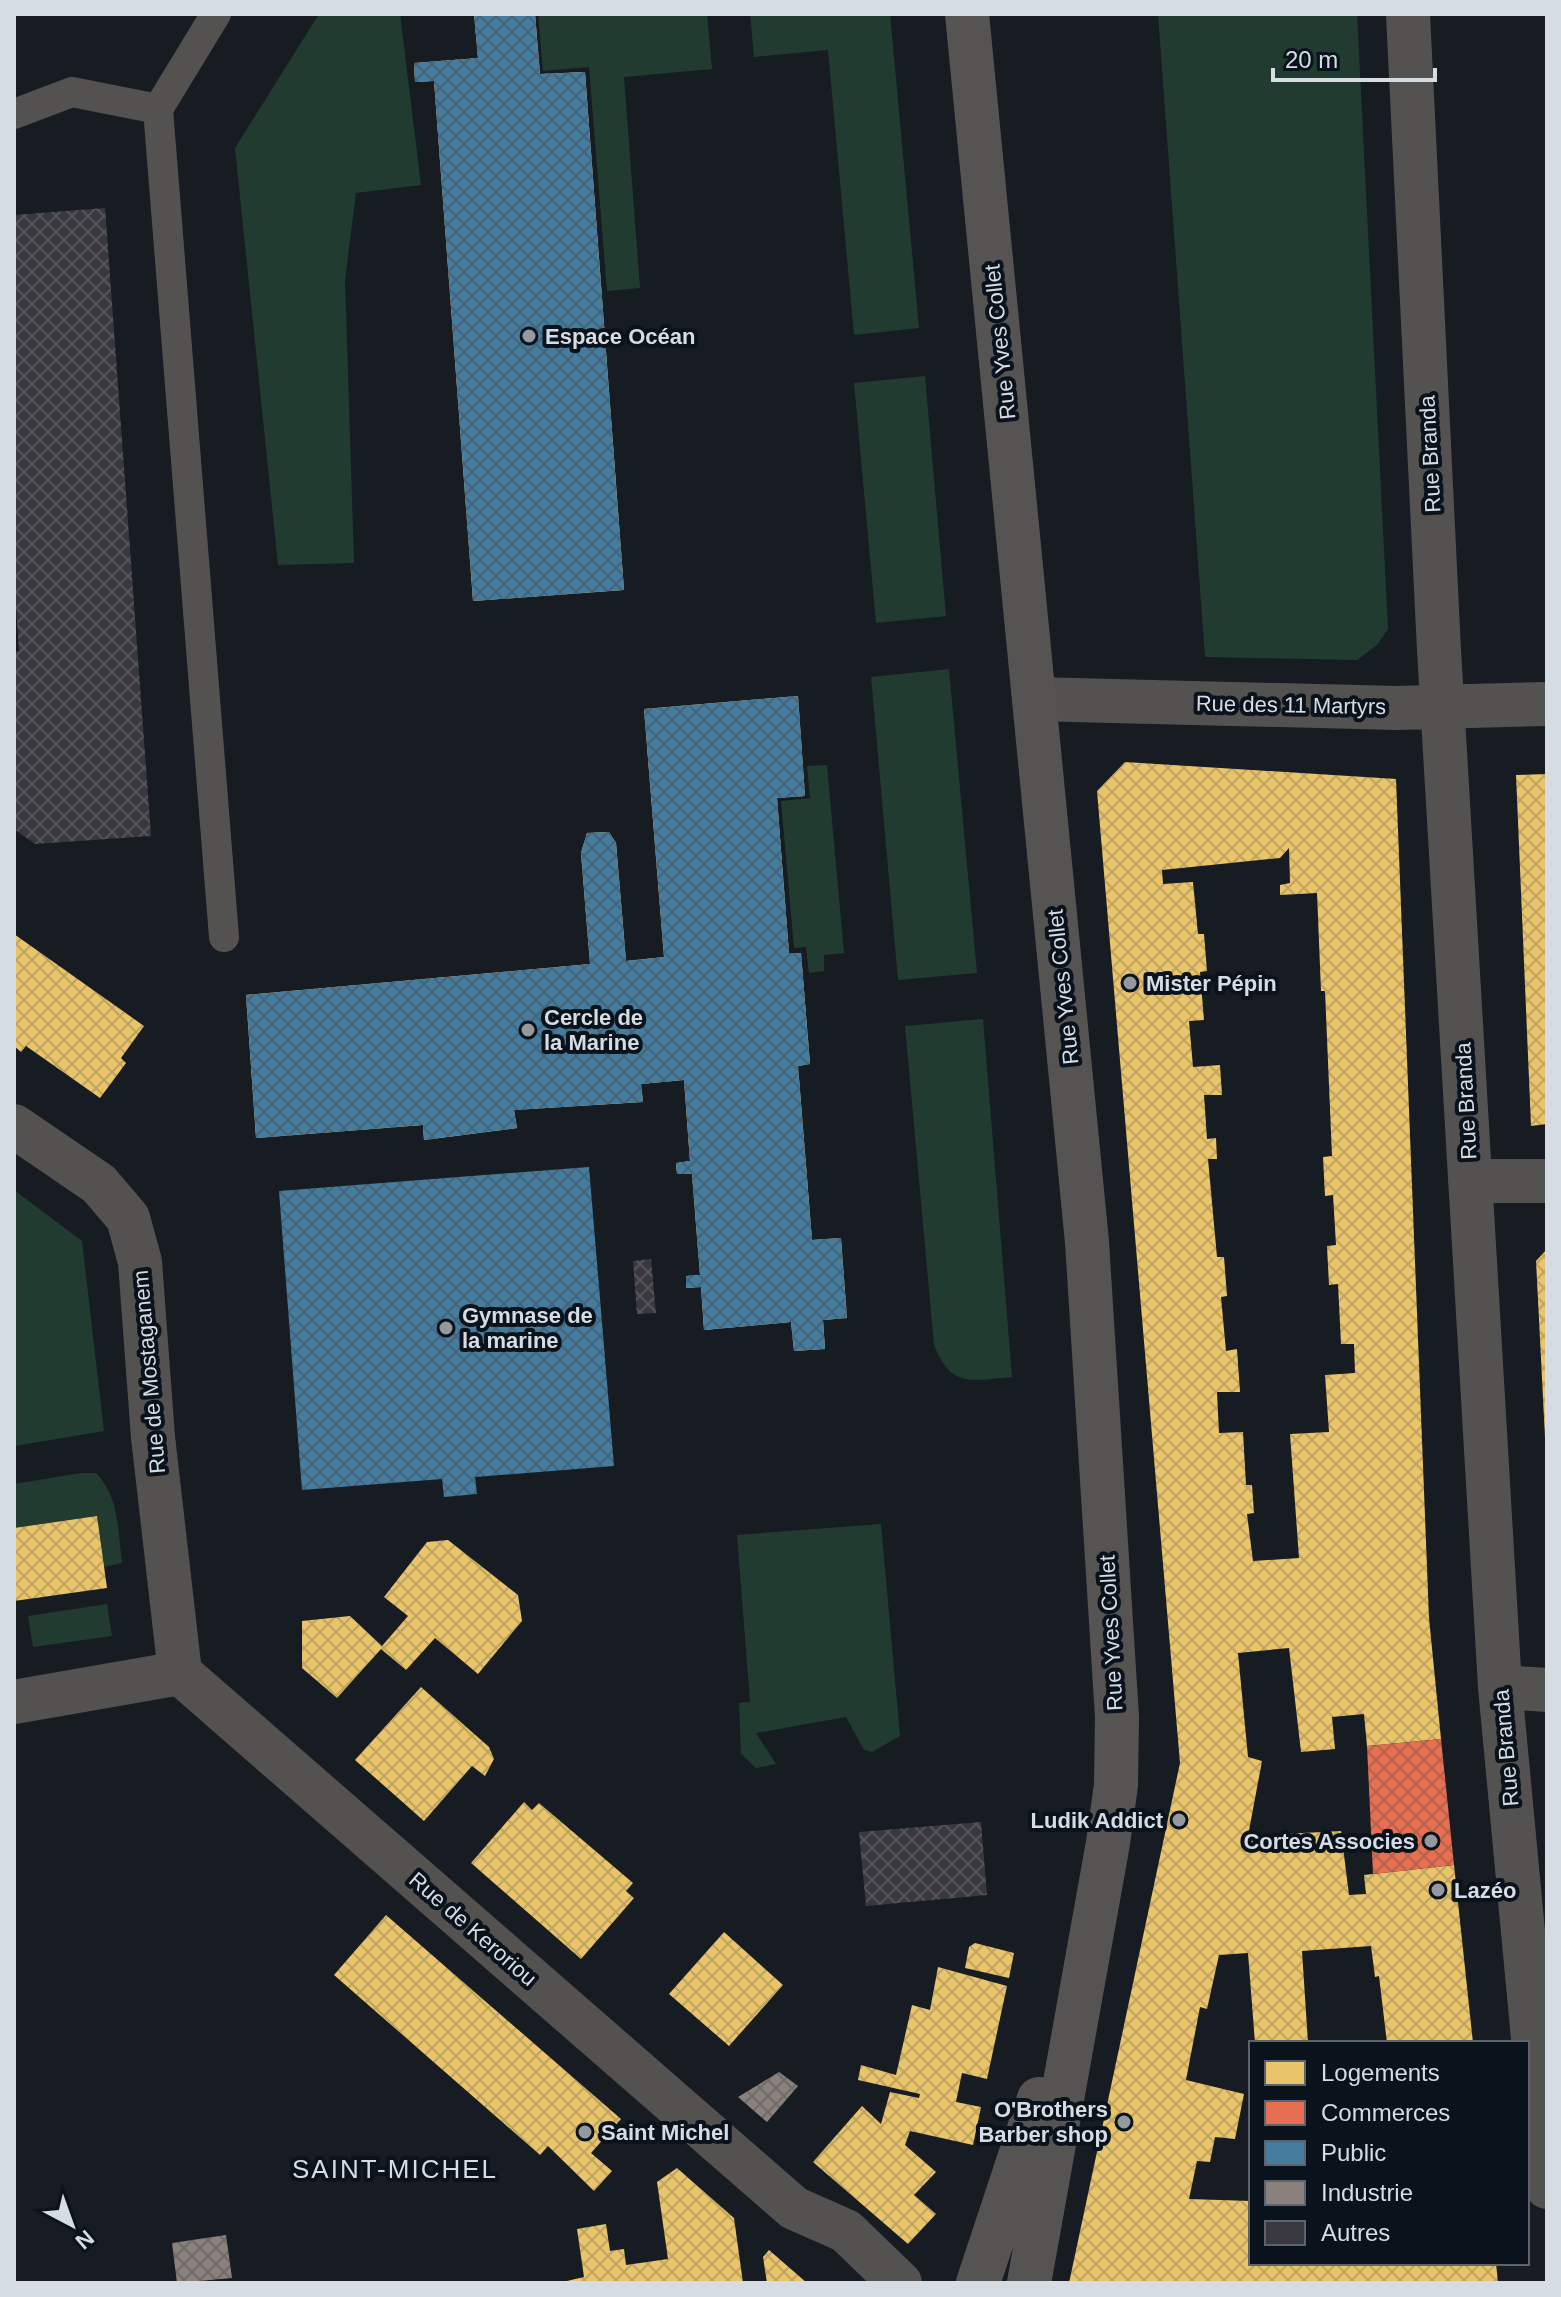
<svg xmlns="http://www.w3.org/2000/svg" width="1561" height="2297" viewBox="0 0 1561 2297" font-family="Helvetica,sans-serif">
	<defs>
		<pattern id="homes-cross-hatch" width="8" height="8" patternUnits="userSpaceOnUse" patternTransform="scale(2)"><rect width="8" height="8" fill="#e9c46a"/><path d="M0 0l8 8M0 8l8-8" fill="none" stroke="#bfa460"/></pattern>
		<pattern id="shops-cross-hatch" width="8" height="8" patternUnits="userSpaceOnUse" patternTransform="scale(2)"><rect width="8" height="8" fill="#e76f51"/><path d="M0 0l8 8M0 8l8-8" fill="none" stroke="#b5624d"/></pattern>
		<pattern id="public-cross-hatch" width="8" height="8" patternUnits="userSpaceOnUse" patternTransform="scale(2)"><rect width="8" height="8" fill="#457b9d"/><path d="M0 0l8 8M0 8l8-8" fill="none" stroke="#436479"/></pattern>
		<pattern id="industry-cross-hatch" width="8" height="8" patternUnits="userSpaceOnUse" patternTransform="scale(2)"><rect width="8" height="8" fill="#8a817c"/><path d="M0 0l8 8M0 8l8-8" fill="none" stroke="#706b68"/></pattern>
		<pattern id="building-cross-hatch" width="8" height="8" patternUnits="userSpaceOnUse" patternTransform="scale(2)"><rect width="8" height="8" fill="#39383e"/><path d="M0 0l8 8M0 8l8-8" fill="none" stroke="#55545a"/></pattern>
	</defs>
	<rect width="100%" height="100%" fill="#171c22"/>
	<!-- green -->
	<path fill="#213b31" d="M 319,14 L 400,14 L 421,185 L 356,193 L 345,280 L 354,563 L 278,565 L 235,148 Z
		M 538,14 L 707,14 L 712,69 L 624,77 L 640,288 L 607,291 L 589,67 L 543,71 Z
		M 750,14 L 890,14 L 919,328 L 854,335 L 828,50 L 754,57 Z
		M 1158,14 L 1357,14 L 1388,629 L 1377,645 L 1357,660 L 1205,657 Z
		M 925,376 L 946,616 L 876,623 L 854,383 Z
		M 949,669 L 977,973 L 898,980 L 871,677 Z
		M 827,765 L 844,953 L 824,955 L 824,971 L 809,973 L 806,947 L 794,948 L 781,801 L 810,798 L 807,766 Z
		M 983,1019 L 1012,1377 C 972,1380 951,1389 934,1345 L 905,1026 Z
		M 14,1190 L 82,1241 L 104,1431 L 14,1446 Z
		M 81,1473 L 96,1473 C 119,1496 118,1531 122,1563 L 104,1567 L 96,1516 L 14,1528 L 14,1484 Z
		M 881,1524 L 900,1736 L 872,1752 L 864,1750 L 846,1717 L 756,1733 L 776,1764 L 756,1768 L 741,1754 L 739,1703 L 750,1702 L 737,1535 Z
		M 107,1604 L 112,1636 L 33,1647 L 28,1616 Z"/>
	<!-- homes -->
	<path fill="url(#homes-cross-hatch)" fill-rule="evenodd" d="M 474,14 L 535,14 L 540,74 L 585,72 L 624,590 L 473,601 L 434,81 L 415,82 L 414,63 L 478,58 Z
		M 798,696 L 805,796 L 777,798 L 789,953 L 801,953 L 810,1064 L 798,1066 L 812,1240 L 841,1238 L 847,1318 L 823,1320 L 825,1349 L 794,1351 L 791,1322 L 704,1330 L 701,1287 L 686,1288 L 686,1276 L 700,1275 L 692,1174 L 677,1174 L 676,1163 L 690,1161 L 684,1080 L 641,1084 L 643,1102 L 514,1110 L 517,1128 L 424,1140 L 423,1125 L 256,1138 L 246,995 L 590,964 L 581,853 L 587,833 L 609,832 L 616,843 L 626,961 L 664,957 L 644,709 Z
		M 1125,762 L 1396,779 L 1429,1618 L 1441,1739 L 1367,1746 L 1364,1714 L 1332,1717 L 1335,1749 L 1301,1752 L 1289,1648 L 1238,1653 L 1248,1757 L 1262,1761 L 1248,1836 L 1341,1831 L 1349,1895 L 1366,1894 L 1364,1875 L 1454,1865 L 1473,2043 L 1387,2043 L 1379,1976 L 1375,1977 L 1371,1946 L 1302,1951 L 1308,2043 L 1255,2043 L 1248,1953 L 1219,1955 L 1207,2009 L 1200,2007 L 1186,2080 L 1244,2094 L 1235,2139 L 1215,2137 L 1210,2162 L 1197,2161 L 1189,2199 L 1251,2201 L 1251,2263 L 1496,2263 L 1498,2283 L 1069,2283 L 1180,1763 L 1097,791 ZM 1289,848 L 1290,883 L 1280,885 L 1280,895 L 1317,893 L 1321,991 L 1325,991 L 1332,1156 L 1323,1157 L 1325,1196 L 1333,1195 L 1336,1245 L 1327,1246 L 1329,1285 L 1338,1284 L 1341,1344 L 1354,1344 L 1355,1373 L 1325,1375 L 1329,1432 L 1290,1434 L 1299,1558 L 1253,1561 L 1247,1514 L 1254,1513 L 1252,1485 L 1246,1485 L 1243,1432 L 1219,1433 L 1217,1392 L 1240,1392 L 1237,1349 L 1226,1351 L 1221,1297 L 1227,1296 L 1224,1257 L 1217,1257 L 1208,1159 L 1217,1159 L 1216,1138 L 1207,1139 L 1204,1095 L 1222,1095 L 1220,1065 L 1193,1067 L 1189,1021 L 1204,1020 L 1200,972 L 1207,971 L 1204,934 L 1198,934 L 1193,882 L 1163,884 L 1162,870 L 1280,858 Z
		M 1547,774 L 1547,1124 L 1531,1126 L 1516,775 Z
		M 14,934 L 144,1026 L 121,1058 L 126,1063 L 100,1098 L 26,1046 L 21,1052 L 14,1046 Z
		M 1547,1249 L 1547,1437 L 1545,1437 L 1536,1261 Z
		M 97,1516 L 107,1588 L 14,1601 L 14,1528 Z
		M 448,1540 L 518,1595 L 522,1621 L 478,1674 L 435,1638 L 406,1670 L 381,1649 L 337,1698 L 302,1668 L 302,1621 L 350,1616 L 382,1646 L 408,1616 L 384,1597 L 427,1542 Z
		M 421,1687 L 489,1747 L 494,1759 L 485,1776 L 472,1766 L 424,1821 L 355,1760 Z
		M 524,1802 L 532,1810 L 539,1803 L 633,1883 L 626,1891 L 634,1898 L 581,1959 L 471,1863 Z
		M 386,1915 L 621,2119 L 591,2153 L 612,2171 L 594,2191 L 548,2146 L 540,2155 L 334,1975 Z
		M 724,1932 L 783,1985 L 729,2046 L 669,1994 Z
		M 975,1943 L 1014,1953 L 1009,1978 L 965,1968 L 969,1947 Z
		M 938,1967 L 1007,1986 L 987,2079 L 962,2073 L 956,2102 L 981,2107 L 973,2145 L 910,2131 L 905,2145 L 936,2172 L 914,2195 L 936,2214 L 908,2244 L 813,2162 L 862,2106 L 881,2124 L 890,2092 L 919,2098 L 920,2094 L 858,2080 L 861,2065 L 896,2075 L 912,2005 L 930,2010 Z
		M 677,2168 L 734,2218 L 743,2283 L 558,2283 L 584,2277 L 577,2229 L 606,2224 L 610,2251 L 624,2249 L 626,2265 L 668,2259 L 657,2182 Z
		M 769,2250 L 807,2283 L 767,2283 L 763,2257 Z"/>
	<!-- shops -->
	<path fill="url(#shops-cross-hatch)" d="M 1441,1739 L 1454,1865 L 1373,1874 L 1367,1746 Z"/>
	<!-- public -->
	<path fill="url(#public-cross-hatch)" d="M 474,14 L 535,14 L 540,74 L 585,72 L 624,590 L 473,601 L 434,81 L 415,82 L 414,63 L 478,58 Z
		M 798,696 L 805,796 L 777,798 L 789,953 L 801,953 L 810,1064 L 798,1066 L 812,1240 L 841,1238 L 847,1318 L 823,1320 L 825,1349 L 794,1351 L 791,1322 L 704,1330 L 701,1287 L 686,1288 L 686,1276 L 700,1275 L 692,1174 L 677,1174 L 676,1163 L 690,1161 L 684,1080 L 641,1084 L 643,1102 L 514,1110 L 517,1128 L 424,1140 L 423,1125 L 256,1138 L 246,995 L 590,964 L 581,853 L 587,833 L 609,832 L 616,843 L 626,961 L 664,957 L 644,709 Z
		M 589,1167 L 614,1466 L 475,1477 L 477,1494 L 444,1497 L 442,1479 L 302,1490 L 279,1191 Z"/>
	<!-- industry -->
	<path fill="url(#industry-cross-hatch)" d="M 779,2072 L 798,2086 L 767,2122 L 738,2097 Z
		M 226,2235 L 232,2278 L 177,2283 L 172,2243 Z"/>
	<!-- building -->
	<path fill="url(#building-cross-hatch)" d="M 105,208 L 151,836 L 35,844 L 14,829 L 14,651 L 19,651 L 14,577 L 14,215 Z
		M 651,1259 L 656,1313 L 637,1314 L 633,1261 Z
		M 981,1822 L 987,1895 L 866,1906 L 859,1832 Z"/>
	<g fill="none" stroke-linecap="round" stroke-linejoin="round">
		<!-- service -->
		<path stroke="#545250" stroke-width="30" d="M 216,14 L 158,109 L 224,937
			M 14,114 L 72,92 L 158,109"/>
		<!-- minor -->
		<path stroke="#545250" stroke-width="44" d="M 1408,14 L 1439,650 L 1500,1687 L 1547,2187
			M 1034,699 L 1396,708 L 1547,704
			M 14,1126 L 99,1184 L 128,1218 L 140,1262 L 153,1437 L 180,1673
			M 1470,1181 L 1547,1181
			M 180,1673 L 794,2208 L 846,2231 L 900,2283
			M 1500,1687 L 1547,1690
			M 14,1702 L 180,1673"/>
		<!-- secondary -->
		<path stroke="#565353" stroke-width="44" d="M 967,14 L 1087,1242 L 1117,1717 L 1116,1785 L 1108,1843 L 1029,2283
			M 978,2283 L 1039,2099"/>
	</g>
	<!-- markers -->
	<g fill="#93999f" stroke="#0a131c" stroke-width="3">
		<circle cx="529" cy="336" r="8"/>
		<circle cx="1130" cy="983" r="8"/>
		<circle cx="528" cy="1030" r="8"/>
		<circle cx="446" cy="1328" r="8"/>
		<circle cx="1179" cy="1820" r="8"/>
		<circle cx="1431" cy="1841" r="8"/>
		<circle cx="1438" cy="1890" r="8"/>
		<circle cx="1124" cy="2122" r="8"/>
		<circle cx="585" cy="2132" r="8"/>
	</g>
	<g text-anchor="middle" dominant-baseline="central" stroke-width="8" stroke-linejoin="round" paint-order="stroke">
		<!-- poi labels -->
		<g font-size="22" font-weight="bold" fill="#d6dce3" stroke="#0a131c" text-anchor="start">
			<text x="545" y="336">Espace Océan</text>
			<text x="1146" y="983">Mister Pépin</text>
			<text x="544" y="1017">Cercle de<tspan x="544" dy="25">la Marine</tspan></text>
			<text x="462" y="1315">Gymnase de<tspan x="462" dy="25">la marine</tspan></text>
			<text x="1163" y="1820" text-anchor="end">Ludik Addict</text>
			<text x="1415" y="1841" text-anchor="end">Cortes Associes</text>
			<text x="1454" y="1890">Lazéo</text>
			<text x="1108" y="2109" text-anchor="end">O'Brothers<tspan x="1108" dy="25">Barber shop</tspan></text>
			<text x="601" y="2132">Saint Michel</text>
		</g>
		<!-- street labels -->
		<g font-size="22" fill="#d6dce3" stroke="#0a131c">
			<text transform="translate(1000 342) rotate(-96)">Rue Yves Collet</text>
			<text transform="translate(1430 454) rotate(-93)">Rue Branda</text>
			<text transform="translate(1291 705) rotate(1)">Rue des 11 Martyrs</text>
			<text transform="translate(1063 987) rotate(-96)">Rue Yves Collet</text>
			<text transform="translate(1466 1101) rotate(-93)">Rue Branda</text>
			<text transform="translate(149 1372) rotate(-95)">Rue de Mostaganem</text>
			<text transform="translate(1111 1633) rotate(-93)">Rue Yves Collet</text>
			<text transform="translate(1506 1748) rotate(-95)">Rue Branda</text>
			<text transform="translate(473 1929) rotate(41)">Rue de Keroriou</text>
		</g>
		<!-- quarter labels -->
		<g font-size="26" letter-spacing="2" fill="#d6dce3" stroke="#0a131c">
			<text x="395" y="2169">SAINT-MICHEL</text>
		</g>
	</g>
	<!-- border -->
	<rect width="1561" height="2297" fill="none" stroke="#d6dce3" stroke-width="32"/>
	<!-- legend -->
	<rect x="1249" y="2041" width="280" height="224" fill="#0a131c" stroke="#5c636c" stroke-width="2"/>
	<rect x="1265" y="2061" width="40" height="24" fill="#e9c46a" stroke="#5c636c" stroke-width="2"/>
	<text x="1321" y="2081" font-size="24" fill="#d6dce3">Logements</text>
	<rect x="1265" y="2101" width="40" height="24" fill="#e76f51" stroke="#5c636c" stroke-width="2"/>
	<text x="1321" y="2121" font-size="24" fill="#d6dce3">Commerces</text>
	<rect x="1265" y="2141" width="40" height="24" fill="#457b9d" stroke="#5c636c" stroke-width="2"/>
	<text x="1321" y="2161" font-size="24" fill="#d6dce3">Public</text>
	<rect x="1265" y="2181" width="40" height="24" fill="#8a817c" stroke="#5c636c" stroke-width="2"/>
	<text x="1321" y="2201" font-size="24" fill="#d6dce3">Industrie</text>
	<rect x="1265" y="2221" width="40" height="24" fill="#39383e" stroke="#5c636c" stroke-width="2"/>
	<text x="1321" y="2241" font-size="24" fill="#d6dce3">Autres</text>
	<!-- north arrow -->
	<g transform="translate(72 2225) rotate(139)" stroke="#0a131c" stroke-width="6" paint-order="stroke">
	<path d="M0-6L14 30L0 20L-14 30Z" fill="#d6dce3"/>
	<text y="-12" font-size="22" font-weight="bold" text-anchor="middle" fill="#d6dce3">N</text>
	</g>
	<!-- scale -->
	<path d="M1273 68v12h162v-12" fill="none" stroke="#d6dce3" stroke-width="4"/>
	<text x="1285" y="68" font-size="24" fill="#d6dce3" stroke="#0a131c" stroke-width="6" paint-order="stroke">20 m</text>
</svg>
